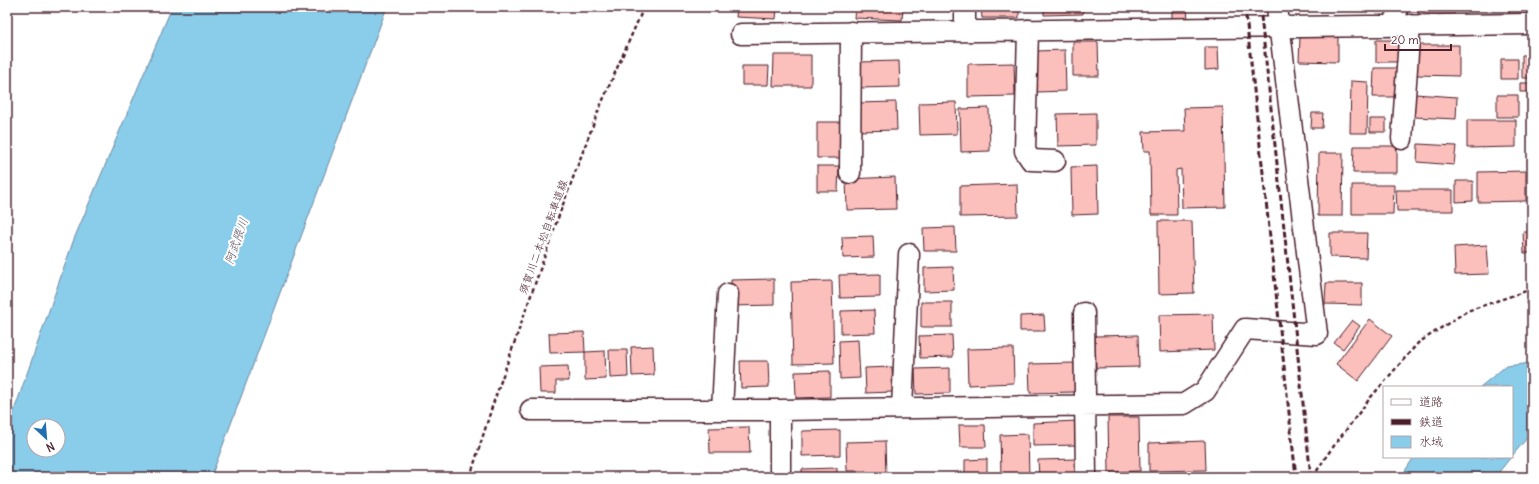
<svg xmlns="http://www.w3.org/2000/svg" width="1539" height="484" viewBox="0 0 1539 484" font-family="Delius,'Klee One',sans-serif">
	<rect width="100%" height="100%" fill="#fff"/>
	<filter id="ink" filterUnits="userSpaceOnUse"><feTurbulence type="fractalNoise" baseFrequency=".025" numOctaves="2"/><feDisplacementMap in="SourceGraphic" scale="8" xChannelSelector="R" yChannelSelector="G"/><feConvolveMatrix kernelMatrix="1 2 1 2 8 2 1 2 1" color-interpolation-filters="sRGB"/></filter>
	<g filter="url(#ink)">
		<!-- water -->
		<path fill="#89cdea" stroke="#70879e" fill-rule="evenodd" d="M 172,7 L 387,7 L 211,477 L 7,477 L 7,431 L 74,239 ZM 34,426 L 58,426 L 58,450 L 34,450 Z
			M 1532,363 L 1532,437 L 1527,438 L 1512,456 L 1512,387 L 1480,387 L 1506,366 Z
			M 1414,457 L 1511,457 L 1495,477 L 1401,477 Z"/>
		<!-- building -->
		<path fill="#fbbfbc" stroke="#4a1f2b" d="M 737,7 L 777,7 L 776,19 L 736,17 Z
			M 855,7 L 903,7 L 902,20 L 854,18 Z
			M 981,7 L 1019,7 L 1019,18 L 982,18 Z
			M 1044,7 L 1083,7 L 1083,14 L 1044,15 Z
			M 1418,7 L 1454,7 L 1454,14 L 1418,14 Z
			M 1509,7 L 1522,7 L 1522,18 L 1509,17 Z
			M 1187,8 L 1188,20 L 1172,20 L 1172,9 Z
			M 1300,37 L 1338,37 L 1338,62 L 1299,61 Z
			M 1376,40 L 1398,40 L 1398,62 L 1376,62 Z
			M 1073,42 L 1098,42 L 1099,76 L 1073,76 Z
			M 1416,45 L 1459,45 L 1459,76 L 1416,75 Z
			M 1205,47 L 1218,47 L 1219,69 L 1205,70 Z
			M 1065,50 L 1066,91 L 1037,92 L 1036,51 Z
			M 774,55 L 811,55 L 811,86 L 773,86 Z
			M 1522,55 L 1532,55 L 1532,78 L 1522,78 Z
			M 1501,59 L 1518,59 L 1518,79 L 1501,79 Z
			M 899,61 L 900,87 L 859,88 L 859,62 Z
			M 1014,63 L 1015,96 L 968,97 L 968,64 Z
			M 742,66 L 769,66 L 768,85 L 742,85 Z
			M 1374,68 L 1398,68 L 1397,97 L 1373,97 Z
			M 1351,81 L 1368,82 L 1367,133 L 1350,133 Z
			M 1520,83 L 1532,83 L 1532,92 L 1520,92 Z
			M 1415,94 L 1457,97 L 1456,119 L 1414,117 Z
			M 1497,95 L 1518,95 L 1518,117 L 1497,117 Z
			M 896,102 L 897,130 L 858,131 L 857,103 Z
			M 956,102 L 957,134 L 920,135 L 919,103 Z
			M 1223,107 L 1225,207 L 1182,208 L 1181,169 L 1176,170 L 1177,215 L 1151,215 L 1150,151 L 1144,151 L 1143,132 L 1185,131 L 1184,108 Z
			M 989,108 L 990,151 L 961,152 L 960,109 Z
			M 1096,113 L 1096,145 L 1058,146 L 1057,114 Z
			M 1312,113 L 1323,113 L 1322,128 L 1311,128 Z
			M 1370,119 L 1386,119 L 1386,132 L 1370,132 Z
			M 1467,120 L 1516,120 L 1516,147 L 1467,148 Z
			M 817,122 L 840,122 L 840,158 L 817,158 Z
			M 1418,144 L 1456,146 L 1454,165 L 1417,162 Z
			M 1354,146 L 1397,146 L 1397,173 L 1353,173 Z
			M 1319,153 L 1343,153 L 1342,216 L 1318,216 Z
			M 817,166 L 839,166 L 838,191 L 817,191 Z
			M 1097,166 L 1098,214 L 1072,215 L 1071,167 Z
			M 1526,171 L 1526,201 L 1478,202 L 1478,172 Z
			M 895,177 L 896,209 L 847,210 L 846,179 Z
			M 1456,181 L 1473,181 L 1473,201 L 1456,202 Z
			M 1017,184 L 1018,216 L 960,217 L 960,186 Z
			M 1352,185 L 1394,185 L 1393,214 L 1352,214 Z
			M 1396,190 L 1453,190 L 1453,211 L 1397,211 Z
			M 1158,221 L 1192,221 L 1194,293 L 1159,294 Z
			M 955,227 L 956,251 L 924,251 L 923,228 Z
			M 1523,232 L 1532,232 L 1532,253 L 1524,253 Z
			M 1330,233 L 1367,233 L 1366,258 L 1330,257 Z
			M 873,236 L 874,257 L 843,258 L 842,237 Z
			M 1487,245 L 1489,274 L 1455,275 L 1454,247 Z
			M 953,267 L 954,290 L 924,291 L 924,268 Z
			M 880,274 L 880,297 L 840,298 L 839,275 Z
			M 774,279 L 774,305 L 732,306 L 731,280 Z
			M 832,281 L 834,363 L 793,364 L 791,282 Z
			M 1326,283 L 1362,283 L 1362,305 L 1325,304 Z
			M 921,302 L 952,302 L 952,327 L 921,327 Z
			M 874,310 L 875,333 L 841,334 L 841,311 Z
			M 1213,314 L 1214,350 L 1160,352 L 1159,315 Z
			M 1044,315 L 1045,331 L 1020,331 L 1020,316 Z
			M 1370,319 L 1392,336 L 1358,381 L 1336,364 Z
			M 1352,320 L 1360,326 L 1343,349 L 1334,343 Z
			M 584,332 L 585,352 L 550,353 L 549,333 Z
			M 952,335 L 953,357 L 920,358 L 919,336 Z
			M 1138,335 L 1139,367 L 1096,368 L 1095,336 Z
			M 858,340 L 860,378 L 840,379 L 839,341 Z
			M 653,346 L 654,375 L 632,376 L 631,347 Z
			M 1013,348 L 1014,383 L 968,385 L 967,349 Z
			M 609,350 L 627,350 L 628,377 L 610,378 Z
			M 605,351 L 606,379 L 585,380 L 585,352 Z
			M 740,361 L 768,361 L 769,387 L 741,388 Z
			M 1074,363 L 1075,392 L 1030,393 L 1029,364 Z
			M 568,366 L 569,381 L 556,381 L 556,393 L 540,393 L 539,367 Z
			M 892,367 L 893,392 L 866,393 L 865,368 Z
			M 950,368 L 950,393 L 916,394 L 915,369 Z
			M 830,371 L 830,397 L 796,398 L 795,372 Z
			M 1108,417 L 1139,417 L 1140,471 L 1109,472 Z
			M 1077,421 L 1078,445 L 1033,446 L 1033,423 Z
			M 959,425 L 985,425 L 986,447 L 960,447 Z
			M 749,427 L 750,453 L 710,453 L 709,428 Z
			M 840,430 L 840,455 L 802,456 L 802,431 Z
			M 1028,434 L 1029,477 L 1001,477 L 1000,435 Z
			M 885,441 L 886,477 L 866,477 L 866,471 L 847,471 L 846,442 Z
			M 1205,441 L 1206,470 L 1149,471 L 1149,443 Z
			M 987,459 L 987,477 L 965,477 L 965,460 Z
			M 1076,459 L 1077,477 L 1039,477 L 1038,460 Z
			M 837,468 L 837,477 L 802,477 L 802,469 Z"/>
		<g fill="none" stroke-linecap="round" stroke-linejoin="round">
			<defs>
				<path id="minor" d="M 965,7 L 965,31
					M 1396,25 L 1397,7
					M 1028,30 L 1025,151 L 1031,160 L 1055,161
					M 741,34 L 1532,24
					M 1402,139 L 1410,25
					M 850,173 L 851,32
					M 1084,313 L 1086,477
					M 902,408 L 909,254
					M 531,410 L 780,410 L 1184,404 L 1205,391 L 1245,329 L 1317,334 L 1277,7
					M 722,410 L 728,294
					M 780,410 L 780,477"/>
			</defs>
			<!-- minor casing -->
			<use href="#minor" stroke="#4a1f2b" stroke-width="23"/>
			<!-- path -->
			<path stroke="#4a1f2b" stroke-width="2.5" stroke-dasharray="4 3" stroke-linecap="butt" d="M 470,477 L 493,404 L 559,215 L 599,109 L 644,7
				M 1313,477 L 1327,455 L 1371,397 L 1418,343 L 1467,311 L 1532,289"/>
			<!-- minor -->
			<use href="#minor" stroke="#fff" stroke-width="20"/>
			<!-- rail -->
			<path stroke="#4a1f2b" stroke-width="3" stroke-dasharray="6 3" stroke-linecap="butt" d="M 1245,7 L 1296,477
				M 1260,7 L 1311,477"/>
		</g>
	</g>
	<g text-anchor="middle" dominant-baseline="central" stroke-width="4" stroke-linejoin="round" paint-order="stroke">
		<!-- street labels -->
		<g font-size="11" fill="#4a1f2b" stroke="#fff">
			<text transform="translate(543 237) rotate(-70)">須賀川二本松自転車道線</text>
		</g>
		<!-- water labels -->
		<g font-size="12" font-style="italic" fill="#5d5364" stroke="#fff">
			<text transform="translate(236 241) rotate(-71)">阿武隈川</text>
		</g>
	</g>
	<!-- margin -->
	<rect width="1539" height="484" fill="none" stroke="#fff" stroke-width="24"/>
	<rect x="12" y="12" width="1515" height="460" fill="none" stroke="#4a1f2b" stroke-width="1.5" filter="url(#ink)"/>
	<!-- legend -->
	<rect x="1383" y="386" width="130" height="72" fill="#ffffff" stroke="#b7a5aa"/>
	<rect x="1391" y="399" width="20" height="6" fill="#ffffff" stroke="#b7a5aa"/>
	<text x="1419" y="406" font-size="12" fill="#4a1f2b">道路</text>
	<rect x="1391" y="419" width="20" height="6" fill="#4a1f2b" stroke="#b7a5aa"/>
	<text x="1419" y="426" font-size="12" fill="#4a1f2b">鉄道</text>
	<rect x="1391" y="436" width="20" height="12" fill="#89cdea" stroke="#b7a5aa"/>
	<text x="1419" y="446" font-size="12" fill="#4a1f2b">水域</text>
	<!-- north arrow -->
	<g transform="translate(46 438) rotate(154)"><circle r="19" fill="#ffffff" stroke="#b7a5aa"/>
	<path d="M0-3L7 15L0 10L-7 15Z" fill="#1f6fb2"/>
	<text y="-6" font-size="11" font-weight="bold" text-anchor="middle" fill="#4a1f2b">N</text>
	</g>
	<!-- scale -->
	<path d="M1385 44v6h66v-6" fill="none" stroke="#4a1f2b" stroke-width="2"/>
	<text x="1391" y="44" font-size="12" fill="#4a1f2b" stroke="#ffffff" stroke-width="3" paint-order="stroke">20 m</text>
</svg>
